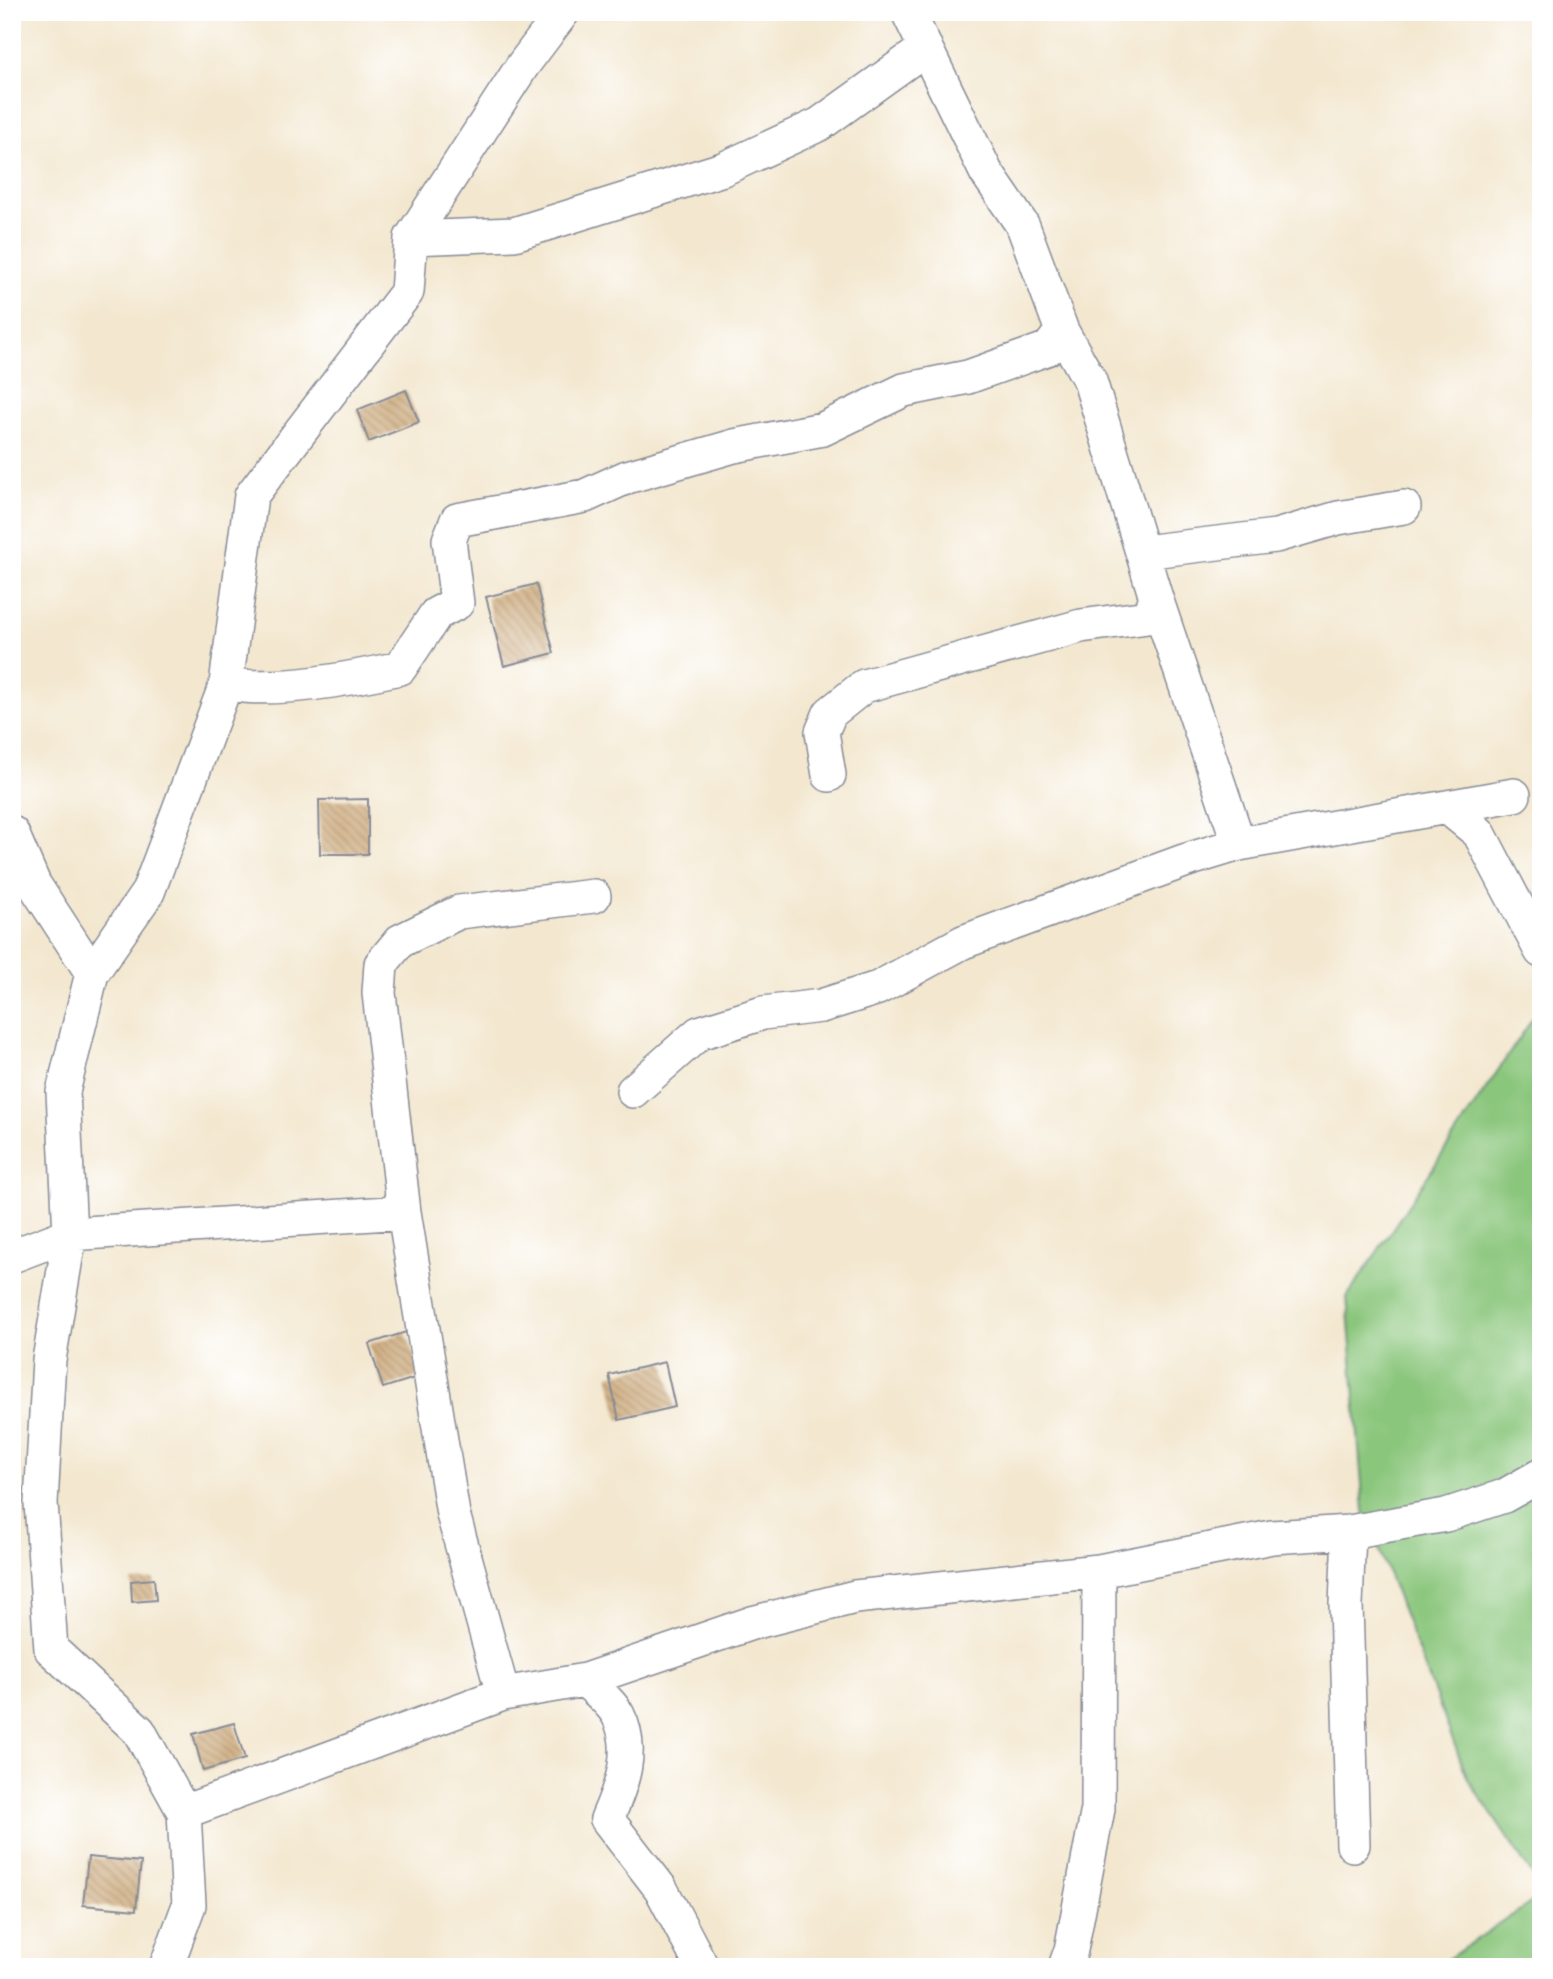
<svg xmlns="http://www.w3.org/2000/svg" width="1553" height="1979" viewBox="0 0 1553 1979" font-family="'Old Standard TT',serif">
	<defs>
		<pattern id="building-back-hatch" width="6" height="6" patternUnits="userSpaceOnUse" patternTransform="scale(1.75)"><rect width="6" height="6" fill="#d0ae81"/><path d="M-1 5l2 2M0 0l6 6M5-1l2 2" fill="none" stroke="#a88e6d"/></pattern>
	</defs>
	<rect width="100%" height="100%" fill="#fff"/>
	<filter id="ink" filterUnits="userSpaceOnUse"><feTurbulence type="fractalNoise" baseFrequency=".0143" numOctaves="2"/><feDisplacementMap in="SourceGraphic" scale="14" xChannelSelector="R" yChannelSelector="G"/><feConvolveMatrix kernelMatrix="1 2 1 2 8 2 1 2 1" color-interpolation-filters="sRGB"/></filter>
	<filter id="wash" filterUnits="userSpaceOnUse"><feTurbulence type="fractalNoise" baseFrequency=".00686" numOctaves="4" result="noise"/><feDisplacementMap in="SourceGraphic" scale="28" xChannelSelector="R" yChannelSelector="G"/><feGaussianBlur stdDeviation="1.57" result="paint"/><feColorMatrix in="noise" values="0 0 0 0 0 0 0 0 0 0 0 0 0 0 0 0 0 1.4 0 .05"/><feComposite in="paint" operator="in"/></filter>
	<g filter="url(#wash)">
		<rect width="100%" height="100%" fill="#f3e7cf"/>
		<!-- grass -->
		<path fill="#8ac67b" stroke="#527a6c" stroke-width="2" d="M 1541,1006 L 1541,1888 L 1468,1779 L 1364,1511 L 1347,1297 Z
			M 1541,1896 L 1541,1967 L 1436,1967 Z"/>
		<g id="blocks">
			<!-- building -->
			<path fill="url(#building-back-hatch)" d="M 406,390 L 419,422 L 369,442 L 357,410 Z
				M 536,584 L 554,653 L 504,666 L 486,597 Z
				M 368,799 L 368,854 L 320,854 L 319,800 Z
				M 406,1332 L 421,1376 L 383,1388 L 369,1344 Z
				M 665,1362 L 675,1407 L 619,1420 L 609,1375 Z
				M 154,1579 L 156,1600 L 132,1602 L 131,1581 Z
				M 234,1723 L 245,1759 L 203,1771 L 193,1734 Z
				M 88,1857 L 141,1862 L 136,1910 L 83,1905 Z"/>
		</g>
	</g>
	<g filter="url(#ink)">
		<use href="#blocks" fill-opacity="0" stroke="#878b96" stroke-width="2"/>
		<g fill="none" stroke-linecap="round" stroke-linejoin="round">
			<defs>
				<path id="street" d="M 908,12 L 986,172 L 1023,226 L 1062,331 L 1090,381 L 1156,598 L 1239,844
					M 411,238 L 514,234 L 723,169 L 820,124 L 926,48
					M 1143,552 L 1276,536 L 1338,518 L 1404,507
					M 226,684 C 278,693 349,679 400,668 L 436,614 L 457,603 L 449,540 L 457,520 L 585,496 L 627,477 L 734,446 L 823,429 L 904,390 L 968,377 L 1049,348 L 1062,331
					M 829,775 L 822,732 L 830,713 L 864,686 L 1081,626 L 1148,617 L 1156,598
					M 1447,807 L 1514,795
					M 12,833 L 34,884 L 92,973
					M 633,1091 L 699,1033 L 763,1013 L 821,1006 L 878,988 L 963,942 L 1184,861 L 1239,844 L 1447,807 L 1479,833 L 1541,951
					M 12,1256 L 70,1234 L 404,1212
					M 1349,1532 L 1346,1605 L 1353,1845
					M 585,1680 C 595,1690 611,1702 618,1715 C 636,1750 621,1787 607,1819 L 661,1889 L 702,1967
					M 503,1694 L 453,1514 L 404,1212 L 379,993 L 381,964 L 400,941 L 459,912 L 594,896
					M 184,1812 L 503,1694 L 585,1680 L 752,1623 L 855,1597 L 1099,1571 L 1272,1537 L 1349,1532 L 1446,1515 L 1504,1496 L 1541,1475
					M 166,1967 L 189,1905 L 184,1812 L 139,1731 L 51,1649 L 41,1503 L 49,1360 L 70,1234 L 63,1092 L 92,973 L 148,892 L 226,684 L 251,496 L 407,292 L 411,238 L 523,65 L 563,12
					M 1065,1967 L 1071,1950 L 1098,1809 L 1099,1571"/>
			</defs>
			<!-- street casing -->
			<use href="#street" stroke="#878b96" stroke-width="36"/>
			<!-- street -->
			<use href="#street" stroke="#fff" stroke-width="33"/>
		</g>
	</g>
	<!-- margin -->
	<rect width="1553" height="1979" fill="none" stroke="#fff" stroke-width="42"/>
</svg>
